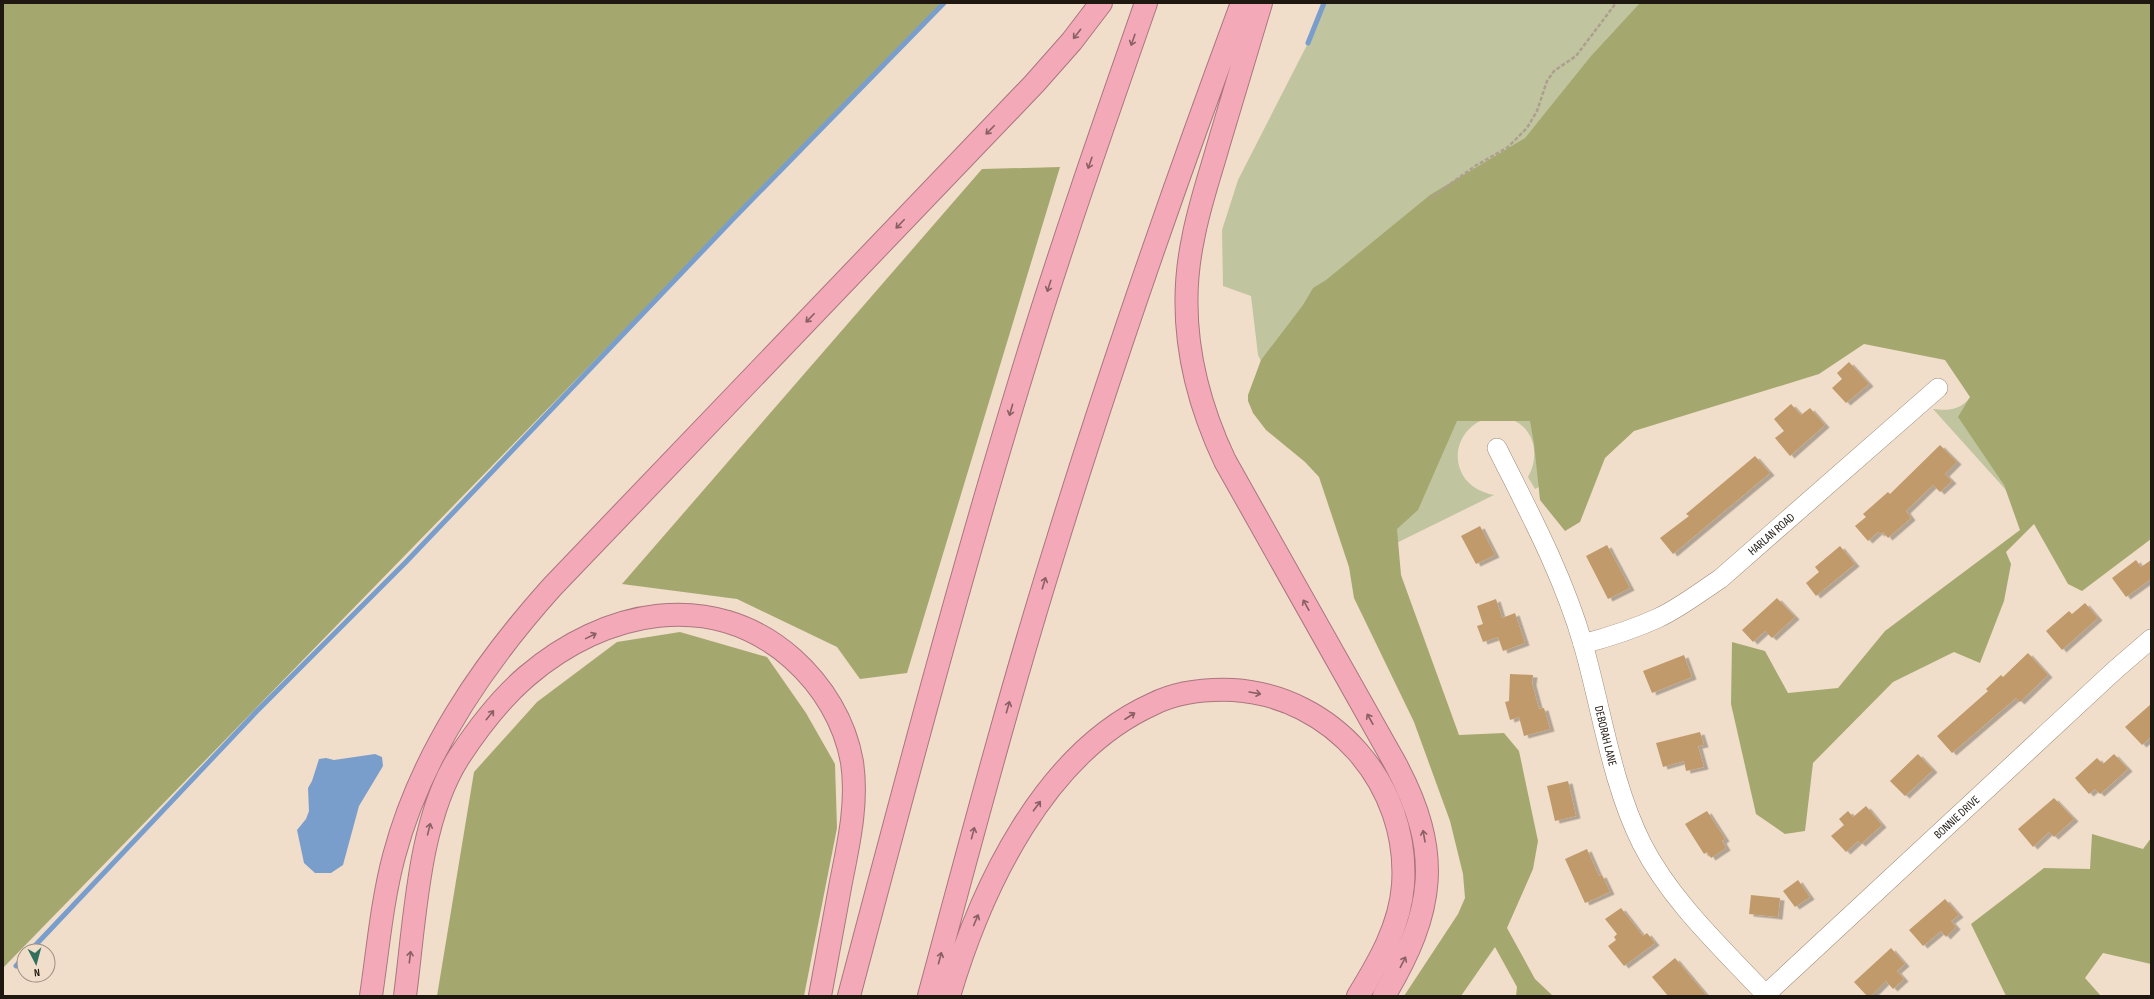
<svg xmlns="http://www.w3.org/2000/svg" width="2154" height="999" viewBox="0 0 2154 999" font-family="'Sofia Sans Condensed',sans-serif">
	<defs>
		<filter id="shadow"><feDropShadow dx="4.5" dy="2.5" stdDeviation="0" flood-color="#0004"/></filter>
	</defs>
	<rect width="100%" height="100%" fill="#f0deca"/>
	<!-- green -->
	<path fill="#c1c59f" d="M 1324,3 L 2151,3 L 2032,519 L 1933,409 C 1962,413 1968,402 1982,380 L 1806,272 L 1594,458 L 1535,489 L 1528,477 C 1541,455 1534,423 1505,418 C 1475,412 1450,441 1460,469 C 1465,484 1479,492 1494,495 L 1362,560 L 1258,355 L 1251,296 L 1223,286 L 1222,230 L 1238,180 L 1308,43 Z"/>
	<!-- forest -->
	<path fill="#a5a86e" d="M 3,3 L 943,3 L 3,968 Z
		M 1640,3 L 2151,3 L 2151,539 L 2082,591 L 2068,584 L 2034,524 L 2006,552 L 2011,564 L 2004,601 L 1980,663 L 1954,652 L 1893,682 L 1813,763 L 1805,831 L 1785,834 L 1756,814 L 1731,704 L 1732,642 L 1765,651 L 1788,693 L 1838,688 L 1885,631 L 2020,530 L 2004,485 L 1958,417 L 1970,397 L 1945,360 L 1864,344 L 1819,374 L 1634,431 L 1605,458 L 1580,522 L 1565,531 L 1540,500 L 1534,444 L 1530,421 L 1457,421 L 1418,510 L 1397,529 L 1401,575 L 1459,735 L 1504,733 L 1519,751 L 1538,841 L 1533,869 L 1507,928 L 1535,979 L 1553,996 L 1516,996 L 1517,987 L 1495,947 L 1461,996 L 1404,996 L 1458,914 L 1465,898 L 1463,874 L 1450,821 L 1414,722 L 1354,598 L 1349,567 L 1319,477 L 1305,462 L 1266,430 L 1253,413 L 1248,401 L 1248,395 L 1261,360 L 1303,305 L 1313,288 L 1326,280 L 1430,195 L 1525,138 L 1591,56 Z
		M 1060,167 L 907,673 L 860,679 L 837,647 L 737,599 L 622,584 L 982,169 Z
		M 680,632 L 767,657 L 806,713 L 835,764 L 837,828 L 804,996 L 437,996 L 474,772 L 537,702 L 617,642 Z
		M 2092,834 L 2143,849 L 2151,838 L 2151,964 L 2103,953 L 2085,978 L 2101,996 L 2006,996 L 1971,924 L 2044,868 L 2090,869 Z"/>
	<!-- water -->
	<path fill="#7a9ecc" d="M 375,754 L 382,757 L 383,766 L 359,806 L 343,865 L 331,873 L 315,873 L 304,863 L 297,830 L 306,819 L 309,811 L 308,788 L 312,781 L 319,759 L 326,758 L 334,760 Z"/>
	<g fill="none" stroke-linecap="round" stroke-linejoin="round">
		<!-- stream -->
		<path stroke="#7a9ecc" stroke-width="5" d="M 1308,43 L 1324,3
			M 30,951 L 257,711 L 405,563 L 733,219 L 944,3
			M 16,966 L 24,957"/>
	</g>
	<!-- building -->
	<path fill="#c09a6a" filter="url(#shadow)" d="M 1849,362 L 1869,384 L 1846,403 L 1832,388 L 1842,379 L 1837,373 Z
		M 1791,404 L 1801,415 L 1810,408 L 1825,425 L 1790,456 L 1775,438 L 1784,431 L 1774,419 Z
		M 1940,445 L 1957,462 L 1945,474 L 1952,481 L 1940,492 L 1933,485 L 1906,511 L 1911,518 L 1888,538 L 1883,532 L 1880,534 L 1878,532 L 1868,541 L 1855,526 L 1866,517 L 1863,514 L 1888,492 L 1890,494 Z
		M 1755,456 L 1770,473 L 1673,554 L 1660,538 L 1689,516 L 1686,514 Z
		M 1480,526 L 1495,555 L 1476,564 L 1461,536 Z
		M 1607,545 L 1630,588 L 1608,599 L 1586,556 Z
		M 1840,546 L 1855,564 L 1816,596 L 1806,583 L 1819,572 L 1815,567 Z
		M 2136,560 L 2141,567 L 2151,560 L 2151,579 L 2126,597 L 2112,578 Z
		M 1777,598 L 1795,617 L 1772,638 L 1765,631 L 1753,642 L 1742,630 Z
		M 1496,599 L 1502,618 L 1515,613 L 1525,643 L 1503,651 L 1498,637 L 1483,642 L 1477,626 L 1483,624 L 1477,606 Z
		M 2085,603 L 2098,618 L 2062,650 L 2046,631 L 2069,611 L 2072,614 Z
		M 2028,653 L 2048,675 L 2020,702 L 2016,698 L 1952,753 L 1937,736 L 1988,691 L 1986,689 L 2001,675 L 2003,677 Z
		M 1684,655 L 1692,677 L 1652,693 L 1643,671 Z
		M 1510,674 L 1533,675 L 1532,683 L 1539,709 L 1544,708 L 1550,729 L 1524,736 L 1519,717 L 1510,720 L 1505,702 L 1509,701 Z
		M 2151,704 L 2151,737 L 2142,745 L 2125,727 Z
		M 1700,732 L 1704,745 L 1698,746 L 1704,767 L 1686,771 L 1684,761 L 1663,767 L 1656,743 Z
		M 1918,754 L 1933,770 L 1905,796 L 1890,781 Z
		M 2114,754 L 2128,769 L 2100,794 L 2095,789 L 2089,794 L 2075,778 L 2097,758 L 2103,764 Z
		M 1568,781 L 1576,816 L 1555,821 L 1547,786 Z
		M 2054,798 L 2074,819 L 2054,837 L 2049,832 L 2033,847 L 2018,829 Z
		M 1866,806 L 1882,825 L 1861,844 L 1858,841 L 1846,852 L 1831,836 L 1844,825 L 1839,819 L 1848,811 L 1853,817 Z
		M 1707,811 L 1725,839 L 1722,841 L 1726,848 L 1711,858 L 1707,852 L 1704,854 L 1685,824 Z
		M 1587,849 L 1599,876 L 1602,875 L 1610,892 L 1585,903 L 1565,859 Z
		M 1798,880 L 1810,897 L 1795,907 L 1783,891 Z
		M 1751,895 L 1780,898 L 1778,917 L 1749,914 Z
		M 1945,899 L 1959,915 L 1951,921 L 1956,927 L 1946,937 L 1941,931 L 1923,946 L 1909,930 Z
		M 1621,908 L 1643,936 L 1647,933 L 1655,943 L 1624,966 L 1608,946 L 1616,940 L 1614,937 L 1617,934 L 1605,919 Z
		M 1891,948 L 1905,964 L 1897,971 L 1904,979 L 1893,989 L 1886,981 L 1871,996 L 1867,996 L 1854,982 Z
		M 1675,958 L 1707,996 L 1668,996 L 1652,977 Z"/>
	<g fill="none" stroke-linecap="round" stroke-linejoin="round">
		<defs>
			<g id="minor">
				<path id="s1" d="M 1497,448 C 1529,512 1563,575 1583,644 C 1602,710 1611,782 1642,844 C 1671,901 1722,948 1766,995"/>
				<path id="s2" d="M 1583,644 C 1609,637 1634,629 1658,618 C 1680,608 1700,592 1720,579 L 1938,388"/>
				<path id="s3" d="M 1764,996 L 2115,670 L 2151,639"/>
			</g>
			<path id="highway" d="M 1261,3 C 1247,50 1233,96 1219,143 C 1210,175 1199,206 1193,239 C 1177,315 1192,391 1225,461 L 1395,763 C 1443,852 1435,911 1384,996
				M 371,996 C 378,949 382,901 394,856 C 421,754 482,665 552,587 L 1034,84 L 1072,41 L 1101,3
				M 405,996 C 415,921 418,821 459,757 C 478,728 500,699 527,676 C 604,610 712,587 793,659 C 823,686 845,722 852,762 C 858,802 849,842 841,882 C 834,920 827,958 820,996
				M 849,996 C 904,788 959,580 1022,374 C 1060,249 1103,126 1146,3
				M 929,996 C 970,844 1010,692 1057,542 C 1113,361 1176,181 1242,3
				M 949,996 C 981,888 1044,753 1153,704 C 1177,692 1206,689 1233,690 C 1333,696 1410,785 1403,885 C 1400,926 1379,962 1358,996"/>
		</defs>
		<!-- minor casing -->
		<use href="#minor" stroke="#9a8a77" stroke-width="20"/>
		<!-- highway casing -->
		<use href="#highway" stroke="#a9767e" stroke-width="24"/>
		<!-- path -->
		<path stroke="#ad9f8f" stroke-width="2.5" stroke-dasharray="4 2" stroke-linecap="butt" d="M 1431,198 L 1475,166 L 1508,147 L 1527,128 L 1537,111 L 1547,81 L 1554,71 L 1576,56 L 1616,3"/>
		<!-- minor -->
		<use href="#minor" stroke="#fff" stroke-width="19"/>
		<!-- highway -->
		<use href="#highway" stroke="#f4a9b9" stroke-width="22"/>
	</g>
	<!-- one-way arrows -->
	<defs><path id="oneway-shaft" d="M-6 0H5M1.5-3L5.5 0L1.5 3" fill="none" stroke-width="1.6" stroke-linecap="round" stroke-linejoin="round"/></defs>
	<g stroke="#896064">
		<use href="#oneway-shaft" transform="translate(1077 34) rotate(128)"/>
		<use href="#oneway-shaft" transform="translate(1133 40) rotate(109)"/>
		<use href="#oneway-shaft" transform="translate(990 130) rotate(134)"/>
		<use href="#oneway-shaft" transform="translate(1090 163) rotate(109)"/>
		<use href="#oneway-shaft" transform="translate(900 224) rotate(134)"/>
		<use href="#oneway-shaft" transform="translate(1049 286) rotate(108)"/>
		<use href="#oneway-shaft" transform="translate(810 318) rotate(134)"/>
		<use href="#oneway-shaft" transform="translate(1011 410) rotate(106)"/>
		<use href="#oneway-shaft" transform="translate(1044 583) rotate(-73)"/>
		<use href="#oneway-shaft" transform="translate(1306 605) rotate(-119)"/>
		<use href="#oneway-shaft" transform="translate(591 636) rotate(-26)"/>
		<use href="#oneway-shaft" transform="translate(1255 693) rotate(10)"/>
		<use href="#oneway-shaft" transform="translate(1008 707) rotate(-74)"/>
		<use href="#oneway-shaft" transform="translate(490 715) rotate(-51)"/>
		<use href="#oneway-shaft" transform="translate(1130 716) rotate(-33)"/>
		<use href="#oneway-shaft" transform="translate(1370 719) rotate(-119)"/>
		<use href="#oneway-shaft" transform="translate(1037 806) rotate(-53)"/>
		<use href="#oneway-shaft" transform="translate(429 829) rotate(-76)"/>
		<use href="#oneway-shaft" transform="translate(973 833) rotate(-75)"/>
		<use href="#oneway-shaft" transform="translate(1424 836) rotate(-100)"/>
		<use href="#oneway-shaft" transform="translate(976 920) rotate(-67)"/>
		<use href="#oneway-shaft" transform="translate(410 957) rotate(-83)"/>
		<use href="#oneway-shaft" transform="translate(940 958) rotate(-75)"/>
		<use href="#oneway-shaft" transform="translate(1403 962) rotate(-63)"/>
	</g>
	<g text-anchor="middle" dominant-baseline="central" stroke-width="4" stroke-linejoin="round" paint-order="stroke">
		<!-- street labels -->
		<g font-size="12" fill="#1e1810" stroke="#f0deca">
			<text stroke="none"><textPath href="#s2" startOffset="221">HARLAN ROAD</textPath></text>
			<text stroke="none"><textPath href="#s1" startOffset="309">DEBORAH LANE</textPath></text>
			<text stroke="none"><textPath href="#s3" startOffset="263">BONNIE DRIVE</textPath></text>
		</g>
	</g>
	<!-- border -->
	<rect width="2154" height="999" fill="none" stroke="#1e1810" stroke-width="8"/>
	<!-- north arrow -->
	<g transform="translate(36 963) rotate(174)"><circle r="19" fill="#f0deca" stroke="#9c8f80"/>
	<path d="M0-3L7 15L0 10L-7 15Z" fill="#32705d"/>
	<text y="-6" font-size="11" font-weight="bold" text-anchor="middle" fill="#1e1810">N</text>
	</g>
</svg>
